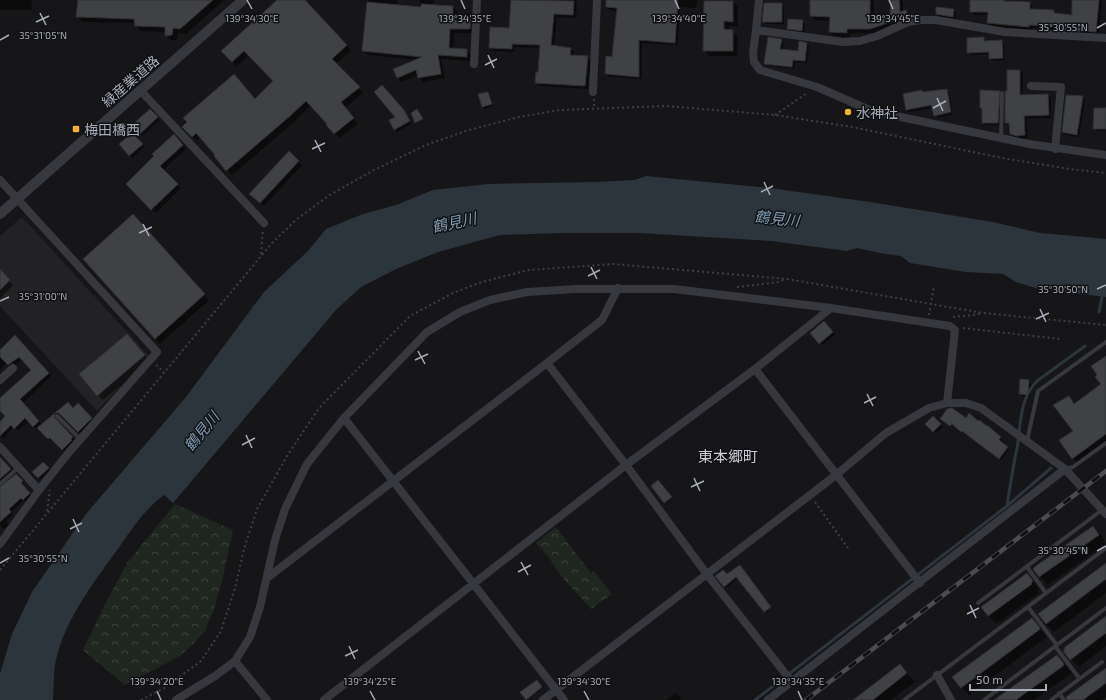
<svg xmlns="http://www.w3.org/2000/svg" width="1106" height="700" viewBox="0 0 1106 700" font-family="'Exo 2','Noto Sans JP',sans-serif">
	<defs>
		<pattern id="forest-crowns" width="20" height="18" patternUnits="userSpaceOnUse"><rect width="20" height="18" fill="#1e261f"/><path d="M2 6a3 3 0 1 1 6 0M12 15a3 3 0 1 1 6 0" fill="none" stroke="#3c433d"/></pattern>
	</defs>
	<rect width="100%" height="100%" fill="#161618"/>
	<!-- built -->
	<path fill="#222225" d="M 22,217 L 149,356 L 97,411 L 0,306 L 0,236 Z"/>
	<!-- forest -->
	<path fill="url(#forest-crowns)" d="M 175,504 L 233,530 L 223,577 L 214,609 L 205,631 L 194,643 L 180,656 L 125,685 L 83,650 L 99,616 L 127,563 Z
		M 556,527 L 591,573 L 594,571 L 612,594 L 591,609 L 561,576 L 547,555 L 536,543 Z"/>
	<!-- water -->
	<path fill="#2c353c" d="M 646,176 L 770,188 L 870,202 L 993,222 L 1040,233 L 1106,239 L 1106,297 L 1039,289 L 1016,282 L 1003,274 L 966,272 L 910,263 L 901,256 L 880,253 L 857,248 L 847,251 L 771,241 L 639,233 L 564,233 L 500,235 L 438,252 L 396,269 L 361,287 L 336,310 L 173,503 L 164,495 C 146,508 133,527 120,546 C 96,579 65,619 56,660 C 53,673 54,687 53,700 L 0,700 L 0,674 L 12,634 L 32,592 L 86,514 L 186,397 L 264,292 L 308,251 L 326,229 L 363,214 L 396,205 L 433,190 L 488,184 L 594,182 L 635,180 Z"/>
	<!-- shadow -->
	<path fill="#0007" d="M 0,0 L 32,0 L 31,10 L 0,10 Z
		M 72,0 L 224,0 L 186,34 L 178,33 L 177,40 L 171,40 L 166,35 L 166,32 L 141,31 L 136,26 L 136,23 L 83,22 L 77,16 L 79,0 Z
		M 278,0 L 304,0 L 351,50 L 336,64 L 363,93 L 345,108 L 358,124 L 339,138 L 311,105 L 295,121 L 232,175 L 201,137 L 197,141 L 183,127 L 255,100 L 274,81 L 249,55 L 237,66 L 232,61 Z
		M 368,0 L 397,0 L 397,6 L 419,8 L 420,0 L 434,0 L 433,6 L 453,7 L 457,11 L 457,21 L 470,21 L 474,25 L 474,33 L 454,33 L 453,50 L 467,50 L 471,55 L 471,61 L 441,59 L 445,78 L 423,82 L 418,75 L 402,82 L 398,78 L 394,69 L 418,60 L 368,55 L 363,51 Z
		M 512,0 L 577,0 L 576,18 L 557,17 L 554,46 L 571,49 L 574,52 L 573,56 L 588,57 L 591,60 L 588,89 L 539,86 L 536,83 L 539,73 L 541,48 L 515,47 L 514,52 L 493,51 L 490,48 L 510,29 Z
		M 607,0 L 697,0 L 696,8 L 680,7 L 678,45 L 642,43 L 642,79 L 609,77 L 606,74 L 613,58 L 618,11 L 610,10 L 607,7 Z
		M 811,0 L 874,0 L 874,21 L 891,15 L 892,0 L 903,0 L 903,12 L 906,11 L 910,15 L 912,20 L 874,33 L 850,33 L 850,37 L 834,36 L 830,32 L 831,21 L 815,20 L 811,16 Z
		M 971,0 L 1006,0 L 1007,2 L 1029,3 L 1033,6 L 1032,10 L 1053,11 L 1057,14 L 1073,16 L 1073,0 L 1101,0 L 1102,1 L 1099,34 L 1066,33 L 1063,29 L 1032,28 L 1032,30 L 991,26 L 988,23 L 989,15 L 974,15 L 971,12 Z
		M 733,2 L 738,7 L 738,26 L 729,26 L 729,31 L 732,31 L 738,37 L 737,56 L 709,56 L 704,50 Z
		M 765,4 L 782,4 L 784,6 L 784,24 L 766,24 L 763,21 Z
		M 937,8 L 954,10 L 956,12 L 955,19 L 939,17 L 937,14 Z
		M 803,21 L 805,24 L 804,33 L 790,31 L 788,28 Z
		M 984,38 L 986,42 L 1002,41 L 1004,44 L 1005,60 L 993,61 L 990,58 L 990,54 L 971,55 L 968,52 Z
		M 781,40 L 784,42 L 782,50 L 798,52 L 807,44 L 809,46 L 807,63 L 795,62 L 794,69 L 767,66 L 765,64 Z
		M 1020,71 L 1023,74 L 1022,96 L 1048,95 L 1051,98 L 1051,118 L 1026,119 L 1028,138 L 1021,139 L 1014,137 L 1011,134 L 1010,125 L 1006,122 L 1008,92 Z
		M 384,89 L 406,113 L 411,124 L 397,132 L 394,129 L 397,117 Z
		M 947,90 L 949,92 L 953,114 L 938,118 L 935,116 L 933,108 L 909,112 L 907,110 L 922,91 L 923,92 Z
		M 999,92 L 1002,94 L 1000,125 L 985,125 L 983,122 L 983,110 L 981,107 Z
		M 488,93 L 490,95 L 493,106 L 485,109 L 483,107 Z
		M 1083,97 L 1085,100 L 1079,137 L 1066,135 L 1063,132 Z
		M 1106,109 L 1106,131 L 1097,131 L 1094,129 Z
		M 150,110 L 160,120 L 142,136 L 133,126 Z
		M 418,111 L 423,120 L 417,124 L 412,113 Z
		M 132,134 L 144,147 L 132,158 L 120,145 Z
		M 174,136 L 186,149 L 163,170 L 181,188 L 156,213 L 127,184 Z
		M 289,152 L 302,165 L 264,206 L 251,194 Z
		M 138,221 L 209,300 L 160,344 L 155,339 Z
		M 0,271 L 13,285 L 0,298 Z
		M 824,323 L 835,335 L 822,345 L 812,333 Z
		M 127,335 L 150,361 L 103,400 L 98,395 Z
		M 18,339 L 51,376 L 23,403 L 42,425 L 68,403 L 73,409 L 78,405 L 92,421 L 80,433 L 62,415 L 59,414 L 56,416 L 56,421 L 74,439 L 72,441 L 73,442 L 64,451 L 52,439 L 51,440 L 37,428 L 36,429 L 29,421 L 18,431 L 14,427 L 3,439 L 0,436 L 0,423 L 7,416 L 0,409 L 0,400 L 32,370 L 22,359 L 12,368 L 7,363 L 0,369 L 0,351 Z
		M 1106,359 L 1106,443 L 1078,463 L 1073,458 L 1074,431 L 1069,397 L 1075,404 L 1102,384 Z
		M 1029,381 L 1031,384 L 1030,397 L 1022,396 L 1020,394 Z
		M 933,417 L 943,427 L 936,433 L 927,424 Z
		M 966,419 L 1002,439 L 1000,442 L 1009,449 L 1001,460 L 954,425 L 952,427 L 943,421 Z
		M 4,463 L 14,473 L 0,485 L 0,488 L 0,466 Z
		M 43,463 L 50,471 L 41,479 L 34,472 Z
		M 16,476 L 25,485 L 23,487 L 32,497 L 27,503 L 24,500 L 11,513 L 13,515 L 6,521 L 9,524 L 4,529 L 0,525 L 0,488 Z
		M 658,481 L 672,498 L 666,503 L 652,486 Z
		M 1093,527 L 1101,535 L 1106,543 L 1048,585 L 1040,577 Z
		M 1106,564 L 1106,593 L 1054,632 L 1046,624 Z
		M 741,567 L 771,608 L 766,612 L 738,578 L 726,588 L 717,576 L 727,575 Z
		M 1027,574 L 1040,590 L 1038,591 L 1039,593 L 996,624 L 982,607 Z
		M 1106,617 L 1106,646 L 1079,667 L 1071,659 Z
		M 1032,620 L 1047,637 L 969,695 L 961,687 Z
		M 1057,656 L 1072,673 L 1034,700 L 996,700 Z
		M 900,665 L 915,682 L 891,700 L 855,700 Z
		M 1106,670 L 1106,697 L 1101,700 L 1068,700 Z
		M 536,682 L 542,688 L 527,700 L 521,692 Z
		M 676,693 L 681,700 L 666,700 Z"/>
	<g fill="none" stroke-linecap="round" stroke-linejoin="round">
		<!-- stream -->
		<path stroke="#2c353c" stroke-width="3" d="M 1099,312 L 1102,297
			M 1007,506 L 1051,468
			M 755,700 L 1007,506 C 1010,487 1013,467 1017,448 C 1021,425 1019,399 1037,381 L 1085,346"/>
	</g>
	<!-- building -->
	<path fill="#404145" stroke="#303034" d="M 78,0 L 213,0 L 180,29 L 173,28 L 172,35 L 165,36 L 165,27 L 135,26 L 134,19 L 76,17 Z
		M 277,0 L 305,0 L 347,45 L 332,59 L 360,87 L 341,102 L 354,118 L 334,134 L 326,125 L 327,124 L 306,101 L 290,116 L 226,171 L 214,156 L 215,155 L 196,133 L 192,137 L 182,127 L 187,122 L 183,118 L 234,74 L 255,99 L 273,81 L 244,51 L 232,62 L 221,51 Z
		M 511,0 L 574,1 L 573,15 L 554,14 L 551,45 L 571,48 L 570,55 L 588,56 L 585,86 L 535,83 L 536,72 L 538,72 L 540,45 L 512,44 L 512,49 L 489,48 L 490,27 L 509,28 Z
		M 606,0 L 678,0 L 675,43 L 639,40 L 639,77 L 605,74 L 606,56 L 612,57 L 617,8 L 606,7 Z
		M 810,0 L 870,0 L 870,21 L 890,15 L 891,0 L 899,0 L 900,12 L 906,10 L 908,16 L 870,29 L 847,29 L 847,33 L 829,32 L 830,17 L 810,16 Z
		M 970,0 L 1004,0 L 1004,1 L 1030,2 L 1030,9 L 1054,10 L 1054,13 L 1072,15 L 1072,0 L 1099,0 L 1096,32 L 1062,30 L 1063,27 L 1029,25 L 1029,27 L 987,23 L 988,12 L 970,12 Z
		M 704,1 L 733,1 L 733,22 L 724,21 L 724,29 L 733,30 L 733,51 L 703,51 Z
		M 367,2 L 421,7 L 421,4 L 453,6 L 453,20 L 471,20 L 470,29 L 450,29 L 449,48 L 467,49 L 467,57 L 438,55 L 441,74 L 418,78 L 416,70 L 397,78 L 393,69 L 422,57 L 362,51 Z
		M 764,3 L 782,3 L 782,22 L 762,22 Z
		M 936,7 L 954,9 L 953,17 L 936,14 Z
		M 788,19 L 803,20 L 802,31 L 787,29 Z
		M 768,37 L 782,39 L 780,49 L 798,51 L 799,41 L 807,43 L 805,61 L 793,60 L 792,67 L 764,64 Z
		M 984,37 L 984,41 L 1002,40 L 1003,58 L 989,59 L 989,52 L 967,53 L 967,38 Z
		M 1007,70 L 1020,70 L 1020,95 L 1048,94 L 1049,115 L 1024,116 L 1025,135 L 1017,136 L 1010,134 L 1009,123 L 1005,123 L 1005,91 L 1007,91 Z
		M 382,85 L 404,110 L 410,121 L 394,130 L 389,120 L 395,117 L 374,92 Z
		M 947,89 L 951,112 L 934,116 L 931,105 L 906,110 L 903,94 L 922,90 L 922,92 Z
		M 980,90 L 1000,91 L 998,123 L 982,123 L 982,108 L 980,108 Z
		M 488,92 L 492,104 L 482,107 L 478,94 Z
		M 1066,95 L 1083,96 L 1077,135 L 1062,132 Z
		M 1094,108 L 1106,108 L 1106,129 L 1093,129 Z
		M 150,109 L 158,117 L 139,135 L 131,126 Z
		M 417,109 L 423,119 L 415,123 L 411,113 Z
		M 132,133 L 143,144 L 129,156 L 119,144 Z
		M 174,134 L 183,145 L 160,166 L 178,184 L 151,210 L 126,184 L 154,156 L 152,154 Z
		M 289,151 L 299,161 L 260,203 L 249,194 Z
		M 133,214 L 205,294 L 155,339 L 83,259 Z
		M 0,269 L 10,280 L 0,290 Z
		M 824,321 L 833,332 L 819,344 L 810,333 Z
		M 127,334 L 145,355 L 97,396 L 79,374 Z
		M 15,335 L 49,373 L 20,399 L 39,421 L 33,427 L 25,418 L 14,429 L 11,425 L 0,436 L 0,422 L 5,416 L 0,411 L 0,398 L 31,370 L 19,357 L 8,365 L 0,357 L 0,350 Z
		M 1106,356 L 1106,434 L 1072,459 L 1059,440 L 1073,431 L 1053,405 L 1069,396 L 1074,404 L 1101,384 L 1095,377 L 1097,375 L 1091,366 Z
		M 1020,379 L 1029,380 L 1028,395 L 1019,394 Z
		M 68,402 L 73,408 L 78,403 L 92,418 L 78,432 L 59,413 L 56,413 L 54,414 L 55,418 L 73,437 L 71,439 L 72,440 L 62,450 L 50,438 L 48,439 L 37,428 Z
		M 952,408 L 966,418 L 969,413 L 978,421 L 979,420 L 987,426 L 987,425 L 1001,437 L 999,440 L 1008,447 L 999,459 L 962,431 L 961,432 L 952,424 L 950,426 L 940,419 L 947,409 Z
		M 933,416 L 941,424 L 933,432 L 925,424 Z
		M 0,457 L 11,469 L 0,479 Z
		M 43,462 L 49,468 L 38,478 L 32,472 Z
		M 16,474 L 23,481 L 21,483 L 30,493 L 23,500 L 21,498 L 9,509 L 11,512 L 0,522 L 0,487 Z
		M 658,480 L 672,497 L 664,503 L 651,486 Z
		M 1093,526 L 1099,535 L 1039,577 L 1033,569 L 1036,566 Z
		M 1106,563 L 1106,579 L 1046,624 L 1038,614 Z
		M 740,565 L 771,607 L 764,612 L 736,577 L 724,587 L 715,576 L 723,570 L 727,574 Z
		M 1027,573 L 1033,581 L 1031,583 L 1032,584 L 988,616 L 981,607 Z
		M 1106,616 L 1106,633 L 1070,660 L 1063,651 L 1065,650 L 1064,648 Z
		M 1032,618 L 1040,628 L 1039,630 L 961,688 L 952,677 Z
		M 1057,655 L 1064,664 L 1063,666 L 1016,700 L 994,700 Z
		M 900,664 L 907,673 L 873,700 L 853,700 Z
		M 1106,668 L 1106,683 L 1083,700 L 1067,700 L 1066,697 Z
		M 537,680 L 542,687 L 526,700 L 520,692 Z"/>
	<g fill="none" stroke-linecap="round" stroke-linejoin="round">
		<!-- path -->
		<path stroke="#3d3f44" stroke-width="2" stroke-dasharray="2 3" stroke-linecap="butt" d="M 594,99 L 594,108
			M 775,115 L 807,93
			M 261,254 L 263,230
			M 737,287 L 779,282 L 786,279
			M 929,315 L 934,286
			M 953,317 L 973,315 L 982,313
			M 963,328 L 1060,339
			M 156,365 L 164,372
			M 815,502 L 848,548
			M 47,511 L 50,490
			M 0,570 L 272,243 L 297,219 L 328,196 L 372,171 L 426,145 L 469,130 L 519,117 L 560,110 L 666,106 L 775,115 L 852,127 L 1002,158 L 1070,169 L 1106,173
			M 141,700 L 166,687 L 201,661 L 221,631 L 235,588 L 244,549 L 257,509 L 287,456 L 319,408 L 410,316 L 453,293 L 482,282 L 529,270 L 613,264 L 787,279 L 983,313 L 1106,325"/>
		<!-- service -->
		<path stroke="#37383d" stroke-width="4" d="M 1001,138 L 1002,93
			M 57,416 L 80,439
			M 1027,441 L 1038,391 L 1106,342
			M 1065,469 L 1073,467 L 1106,443
			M 0,484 L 18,468
			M 1027,567 L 1046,593
			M 978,603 L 1102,510
			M 1028,607 L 1057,645
			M 1055,646 L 1079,678
			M 1059,693 L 1064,700
			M 904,700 L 1106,548
			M 984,700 L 1106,608
			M 1051,700 L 1102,662"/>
		<!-- minor -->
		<path stroke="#37383d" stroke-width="8" d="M 759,0 L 756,30 L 753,53 L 754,62 L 760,70 L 817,87 L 872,111 L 1029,144 L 1106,155
			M 756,30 L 843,42 L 860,41 L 877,36 L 908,22 L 921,20 L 936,20 L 1005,32 L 1106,38
			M 474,64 L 477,0
			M 1031,86 L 1061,87 L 1055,149
			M 140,90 L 264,223
			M 593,92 L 597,0
			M 0,180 L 157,352 L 70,451 L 39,490 L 0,544
			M 547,363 L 626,465 L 706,573 L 792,682
			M 755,369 L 920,583
			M 0,380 L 13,368
			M 344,418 L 564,700
			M 0,447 L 39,490
			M 267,578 L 547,363 L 602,320 L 618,288
			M 235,661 L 267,700
			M 937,675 L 951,700
			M 176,700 L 215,676 L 235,661 L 250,637 L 260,607 L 275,540 L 285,509 L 307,464 L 344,418 L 427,332 L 460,312 L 490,300 L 527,292 L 576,289 L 674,289 L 831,308 L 950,326 L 955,330 L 947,403
			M 324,700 L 626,465 L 755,369 L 831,308
			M 543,700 L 836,475 L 886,433 L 929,408 L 947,403 L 966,403 L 981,408 L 1065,469 L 1106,514
			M 768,700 L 1065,469"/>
		<!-- tertiary -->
		<path stroke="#37383d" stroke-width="10" d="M 0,214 L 243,0"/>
		<defs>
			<path id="rail" d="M 806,700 L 1106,471"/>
		</defs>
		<!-- rail casing -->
		<use href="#rail" stroke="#4a4c52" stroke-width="4.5"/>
		<!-- rail -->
		<use href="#rail" stroke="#111113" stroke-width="3" stroke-dasharray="9" stroke-linecap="butt"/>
	</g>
	<!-- ticks -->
	<path fill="none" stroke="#a8adb8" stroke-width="1.5" d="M 247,0 L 252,9M 461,0 L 465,9M 675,0 L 679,9M 889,0 L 893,9M 40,13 L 46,25M 36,22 L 49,16M 1097,28 L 1106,23M 0,40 L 9,35M 488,55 L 494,68M 485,65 L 497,59M 937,98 L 943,111M 933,108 L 946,101M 315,140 L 321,152M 312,149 L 325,143M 764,182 L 770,195M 761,192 L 773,186M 143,224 L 149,236M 139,233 L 152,227M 591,267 L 597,279M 588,276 L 600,270M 1097,289 L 1106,285M 0,301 L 9,297M 1040,309 L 1046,322M 1036,319 L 1049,313M 418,351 L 425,364M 415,360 L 428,354M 867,394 L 873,406M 864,403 L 876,397M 246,435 L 252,448M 242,445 L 255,438M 694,478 L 700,491M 691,487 L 704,481M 73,519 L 79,532M 70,529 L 82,523M 1097,551 L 1106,546M 521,562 L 528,575M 0,563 L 9,558M 518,572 L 531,565M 970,605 L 976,618M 967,614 L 979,608M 349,646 L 355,659M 345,656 L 358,650M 157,691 L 161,700M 370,691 L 375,700M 584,691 L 589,700M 798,691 L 802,700"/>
	<!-- markers -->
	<g fill="#f2b134" stroke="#111113" stroke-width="1.5">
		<circle cx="848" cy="112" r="4"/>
		<rect x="72" y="125" width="8" height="8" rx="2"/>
	</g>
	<g text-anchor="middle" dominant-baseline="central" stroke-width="3" stroke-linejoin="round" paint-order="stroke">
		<!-- street labels -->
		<g font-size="14" fill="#a8adb8" stroke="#111113">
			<text transform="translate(130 81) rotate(-41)">緑産業道路</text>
		</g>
		<!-- poi labels -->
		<g font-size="14" fill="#a8adb8" stroke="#111113" text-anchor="start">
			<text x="856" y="112">水神社</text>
			<text x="84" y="129">梅田橋西</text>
		</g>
		<!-- water labels -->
		<g font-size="15" font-style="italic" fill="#7f9bb3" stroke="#111113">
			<text transform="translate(777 218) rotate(6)">鶴見川</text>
			<text transform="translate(454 222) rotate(-12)">鶴見川</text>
			<text transform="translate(201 431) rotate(-51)">鶴見川</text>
		</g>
		<!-- neighbourhood labels -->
		<g font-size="15" fill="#c9ccd4" stroke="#111113">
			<text x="728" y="456">東本郷町</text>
		</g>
	</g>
	<g font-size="10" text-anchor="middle" fill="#a8adb8" stroke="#111113" stroke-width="3" stroke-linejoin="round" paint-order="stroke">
		<text x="252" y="22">139°34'30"E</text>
		<text x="465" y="22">139°34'35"E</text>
		<text x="679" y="22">139°34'40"E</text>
		<text x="893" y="22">139°34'45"E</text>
		<text x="1063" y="31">35°30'55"N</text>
		<text x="43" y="39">35°31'05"N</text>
		<text x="1063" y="293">35°30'50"N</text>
		<text x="43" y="300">35°31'00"N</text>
		<text x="1063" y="554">35°30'45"N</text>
		<text x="43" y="562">35°30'55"N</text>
		<text x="157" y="685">139°34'20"E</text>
		<text x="370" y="685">139°34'25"E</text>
		<text x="584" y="685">139°34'30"E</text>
		<text x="798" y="685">139°34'35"E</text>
	</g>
	<!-- scale -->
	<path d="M970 684v6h76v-6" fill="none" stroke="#a8adb8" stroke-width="2"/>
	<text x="976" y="684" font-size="12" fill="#a8adb8" stroke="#111113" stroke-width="3" paint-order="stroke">50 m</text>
</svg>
